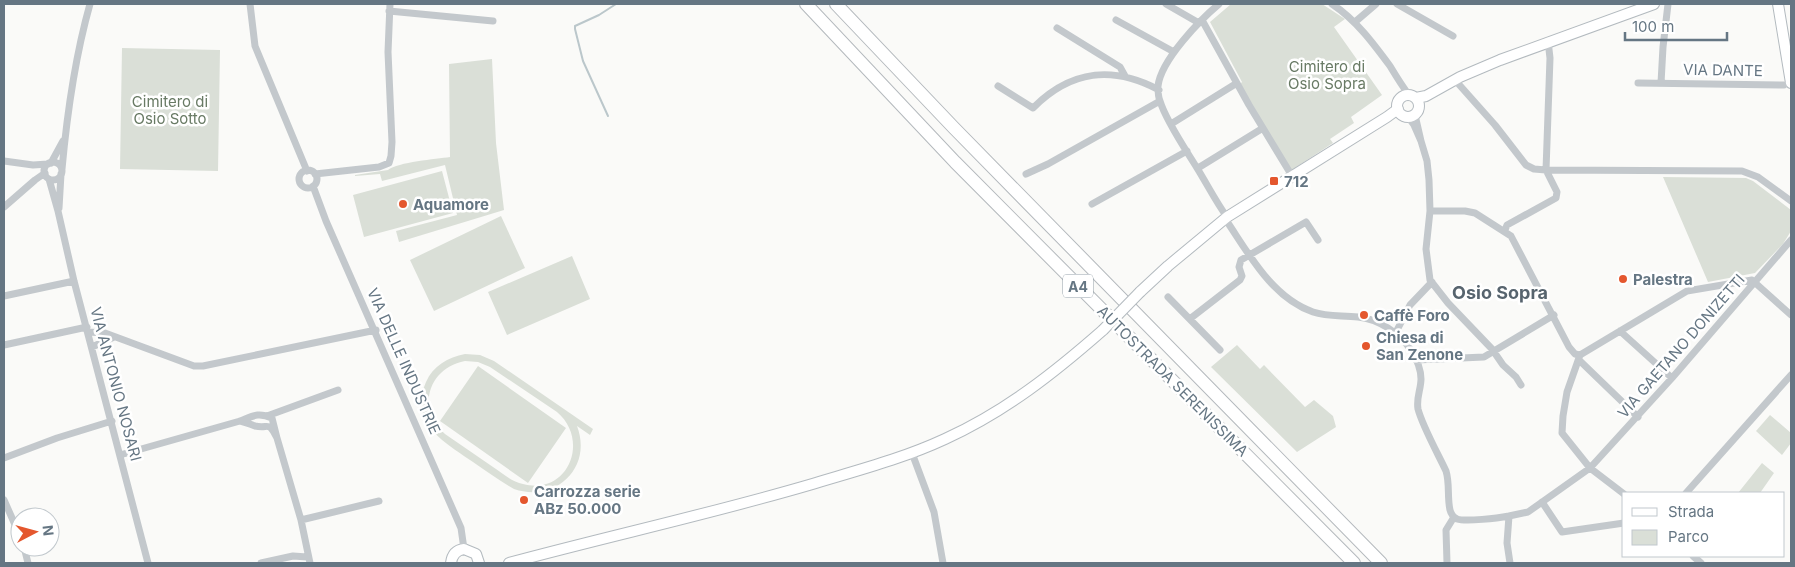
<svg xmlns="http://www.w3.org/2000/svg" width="1795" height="567" viewBox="0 0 1795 567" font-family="Inter,sans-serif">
	<rect width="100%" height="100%" fill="#fafaf8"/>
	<!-- green -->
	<path fill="#dadfd7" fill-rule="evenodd" d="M 1231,4 L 1322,4 L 1345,19 L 1334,27 L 1382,95 L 1351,117 L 1354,123 L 1330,139 L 1333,143 L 1290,171 L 1240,84 L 1242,82 L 1210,22 Z
		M 122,48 L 220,50 L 218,171 L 120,169 Z
		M 492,59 L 496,143 L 504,210 L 399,242 L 396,231 L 457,215 L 445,165 L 382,181 L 380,174 L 355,176 L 355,175 L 388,170 C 398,162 436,159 450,157 L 449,64 Z
		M 442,171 L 453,213 L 364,237 L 353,195 Z
		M 1663,177 L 1746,178 L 1753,181 L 1791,210 L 1791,231 L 1783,244 L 1755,273 L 1708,282 Z
		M 501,216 L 525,268 L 434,311 L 410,260 Z
		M 572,256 L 590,299 L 507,335 L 488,292 Z
		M 1237,345 L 1260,369 L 1264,365 L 1305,407 L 1314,400 L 1333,416 L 1336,427 L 1297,452 L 1211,367 Z
		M 465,354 L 480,355 L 494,361 L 593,429 L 590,435 L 577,426 C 593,468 555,503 514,489 C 500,481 486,471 473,462 C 444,442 408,423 426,382 C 433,366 448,357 465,354 ZM 465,361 L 478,362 L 490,367 L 557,412 C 591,441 567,496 523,484 C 512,482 502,473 493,467 C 477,456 461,445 445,434 C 416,409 428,368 465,361 Z
		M 478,366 L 566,428 L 528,483 L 440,421 Z
		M 1770,415 L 1791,433 L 1791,443 L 1782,455 L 1756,431 Z
		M 1762,463 L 1774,473 L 1760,493 L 1738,493 Z"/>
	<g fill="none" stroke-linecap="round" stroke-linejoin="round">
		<!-- stream -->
		<path stroke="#bbc7cb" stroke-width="2" d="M 608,116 L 583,61 L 575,29 L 575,26 L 599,15 L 616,4"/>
		<defs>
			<path id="secondary" d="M 1778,4 L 1791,83
				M1397 106a11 11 0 1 1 22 0a11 11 0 1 1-22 0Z
				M 1416,98 L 1426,96 L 1460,77 L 1500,60 L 1654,4
				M 1140,292 L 1168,266 L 1227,217 L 1387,117 L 1398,109
				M 451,563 C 452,555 456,550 464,549 L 476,554 L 479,563
				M 509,563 C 609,536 710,514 809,485 C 855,471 902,459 945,439 C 1006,411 1054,373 1103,330"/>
			<path id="highway" d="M 806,4 L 955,162 L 1354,563
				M 836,4 L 954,128 L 1381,563"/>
		</defs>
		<!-- secondary casing -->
		<use href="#secondary" stroke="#b3babf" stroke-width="12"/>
		<!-- highway casing -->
		<use href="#highway" stroke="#b4b9bd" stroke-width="14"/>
		<!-- street -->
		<path stroke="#c3c8cc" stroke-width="7" d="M 250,4 L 255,46 L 307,171
			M 1166,4 L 1199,23
			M 1219,4 C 1200,20 1161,60 1158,86 C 1158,90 1158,97 1160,101 C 1166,121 1186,150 1197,168 C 1207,184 1216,202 1227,217 L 1228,223 C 1250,256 1273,298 1313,312 C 1328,317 1342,315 1358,317 C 1379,319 1399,333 1411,350 C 1416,358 1421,369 1421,379 C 1421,389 1416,398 1418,409 C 1422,425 1438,454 1446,471 C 1450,484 1447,497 1450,510 C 1451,514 1453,517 1457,519 C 1466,522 1498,518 1509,516
			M 1332,4 C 1356,20 1373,43 1390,66 C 1396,76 1402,86 1409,95
			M 1397,4 L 1453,36
			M 389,11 L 493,21
			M 1116,20 L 1174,52
			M 1202,20 L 1249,105 L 1292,176
			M 1355,22 L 1376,4
			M 1057,28 L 1120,67 L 1125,76
			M 1455,80 L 1495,125 L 1526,165 L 1534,169 L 1546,170 L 1550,58 L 1548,41
			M 1638,83 L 1784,85
			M 1661,83 L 1663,47 L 1668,4
			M 998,86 L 1033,108 C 1071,70 1112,65 1159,90
			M 1408,117 L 1414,125 L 1421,141 L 1415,115
			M 1171,124 L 1237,83
			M 1421,141 L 1427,161 L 1429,180 L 1430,211 L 1426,249 L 1430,280 L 1448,303 L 1492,349 L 1503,365 L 1516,377 L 1521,385
			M 4,161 L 33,165 L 48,164
			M44 171a9 9 0 1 1 18 0a9 9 0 1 1-18 0Z
			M 51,163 L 63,141
			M 1198,168 L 1263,128
			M 62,169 C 67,114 75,57 90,4
			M299 179a9 9 0 1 1 18 0a9 9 0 1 1-18 0Z
			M 315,174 L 379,167 L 389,163 L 391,156 L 392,142 L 388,52 L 390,4
			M 1026,174 L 1048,164 L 1160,101
			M 49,179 L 58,211 L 74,281 L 148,563
			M 313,186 L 326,221 L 461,528 L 464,549
			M 1092,204 L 1187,151
			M 4,207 L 35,180 L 45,173
			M 59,208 L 61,174
			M 1430,211 L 1465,211 L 1475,213 L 1511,236 L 1569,347 L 1575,354 L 1580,355
			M 1505,230 L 1507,225 L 1556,198 L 1557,192 L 1546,170 L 1742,171 L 1758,177 L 1791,201
			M 4,296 L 74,281
			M 1168,297 L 1220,350
			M 1191,318 L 1240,280 L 1242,276 L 1239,267 L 1241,260 L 1306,222 L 1318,240
			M 1620,331 L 1672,378
			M 88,332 L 105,333 L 194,366 L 203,366 L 376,330
			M 1395,334 L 1410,305 L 1432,282
			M 4,345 L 87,327
			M 92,347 L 114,337
			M 1416,360 L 1484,357 L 1554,315
			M 1579,360 L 1638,417
			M 267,416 L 338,390
			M 277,438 L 301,520 L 310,563
			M 912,453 L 934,512 L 943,563
			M 120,455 L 240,421 C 253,416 258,412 272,418 L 277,438 C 268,420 270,429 255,426 C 250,424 245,422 240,421
			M 4,458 L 57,438 L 112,421
			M 1686,493 L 1791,375
			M 1624,494 L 1590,468 L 1562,433 L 1563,416 L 1567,392 L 1580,355 L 1687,291 L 1752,280 L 1791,315
			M 4,500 L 20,536
			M 1542,502 L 1562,532 L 1624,523
			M 301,520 L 379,501
			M 24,547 L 28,563
			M 1693,556 L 1701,563
			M 261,563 L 293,556 L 307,557
			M 1447,563 L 1446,530 L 1454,517
			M 1510,563 L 1507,543 L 1509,516 L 1528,512 L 1590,468 L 1672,378 L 1791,240"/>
		<!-- secondary -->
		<use href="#secondary" stroke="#fff" stroke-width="10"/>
		<!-- highway -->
		<use href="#highway" stroke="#fff" stroke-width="12"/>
		<defs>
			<path id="secondary-bridge" d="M 1103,330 L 1140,292"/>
		</defs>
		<!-- secondary-bridge casing -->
		<use href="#secondary-bridge" stroke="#b3babf" stroke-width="12" stroke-linecap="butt"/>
		<!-- secondary-bridge -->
		<use href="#secondary-bridge" stroke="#fff" stroke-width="10"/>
	</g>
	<!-- markers -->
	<g fill="#e4572e" stroke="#fff" stroke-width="2">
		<rect x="1269" y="176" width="10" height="10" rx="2.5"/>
		<circle cx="403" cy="204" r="5"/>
		<circle cx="1623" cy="279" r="5"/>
		<circle cx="1364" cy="315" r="5"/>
		<circle cx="1366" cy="346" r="5"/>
		<circle cx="524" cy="500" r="5"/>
	</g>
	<g text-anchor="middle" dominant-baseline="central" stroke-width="5" stroke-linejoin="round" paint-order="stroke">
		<!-- shield labels -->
		<rect fill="#fff" stroke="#939fa8" stroke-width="1" x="1063" y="274.5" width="30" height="23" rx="4"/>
		<g font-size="14" font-weight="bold" fill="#657683">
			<text x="1078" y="286">A4</text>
		</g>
		<!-- park labels -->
		<g font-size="15" fill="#687a64" stroke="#fff">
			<text x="1327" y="66">Cimitero di<tspan x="1327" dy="17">Osio Sopra</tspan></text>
			<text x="170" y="101">Cimitero di<tspan x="170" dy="17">Osio Sotto</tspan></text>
		</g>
		<!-- street labels -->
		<g font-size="15" fill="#657683" stroke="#fff">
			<text transform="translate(1723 70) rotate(1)">VIA DANTE</text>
			<text transform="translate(1681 346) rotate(-49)">VIA GAETANO DONIZETTI</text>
			<text transform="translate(404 361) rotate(66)">VIA DELLE INDUSTRIE</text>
			<text transform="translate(1173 381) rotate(45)">AUTOSTRADA SERENISSIMA</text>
			<text transform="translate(116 384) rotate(75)">VIA ANTONIO NOSARI</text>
		</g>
		<!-- poi labels -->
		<g font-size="15" font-weight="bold" fill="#657683" stroke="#fff" text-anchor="start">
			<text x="1284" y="181">712</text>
			<text x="413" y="204">Aquamore</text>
			<text x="1633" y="279">Palestra</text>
			<text x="1374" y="315">Caffè Foro</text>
			<text x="1376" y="337">Chiesa di<tspan x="1376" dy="17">San Zenone</tspan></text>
			<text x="534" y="491">Carrozza serie<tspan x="534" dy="17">ABz 50.000</tspan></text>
		</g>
		<!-- quarter labels -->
		<g font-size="18" font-weight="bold" fill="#57646e" stroke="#fff">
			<text x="1500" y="292">Osio Sopra</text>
		</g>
	</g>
	<!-- border -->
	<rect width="1795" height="567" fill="none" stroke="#657683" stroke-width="10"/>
	<!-- legend -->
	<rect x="1622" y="492" width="162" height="65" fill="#ffffff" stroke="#c1c8cd"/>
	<rect x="1632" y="508" width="25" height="8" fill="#ffffff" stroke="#c1c8cd"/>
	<text x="1668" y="517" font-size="15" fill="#657683">Strada</text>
	<rect x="1632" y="530" width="25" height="15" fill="#dadfd7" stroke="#c1c8cd"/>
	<text x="1668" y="542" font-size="15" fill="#657683">Parco</text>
	<!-- north arrow -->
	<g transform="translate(35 532) rotate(84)"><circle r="24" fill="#ffffff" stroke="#c1c8cd"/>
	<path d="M0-4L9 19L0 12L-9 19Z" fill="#e4572e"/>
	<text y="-8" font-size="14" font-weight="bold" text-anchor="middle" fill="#657683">N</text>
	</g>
	<!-- scale -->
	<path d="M1625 32v8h102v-8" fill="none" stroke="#657683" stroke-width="2.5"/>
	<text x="1632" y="32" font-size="15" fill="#657683" stroke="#ffffff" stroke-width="4" paint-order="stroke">100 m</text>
</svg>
